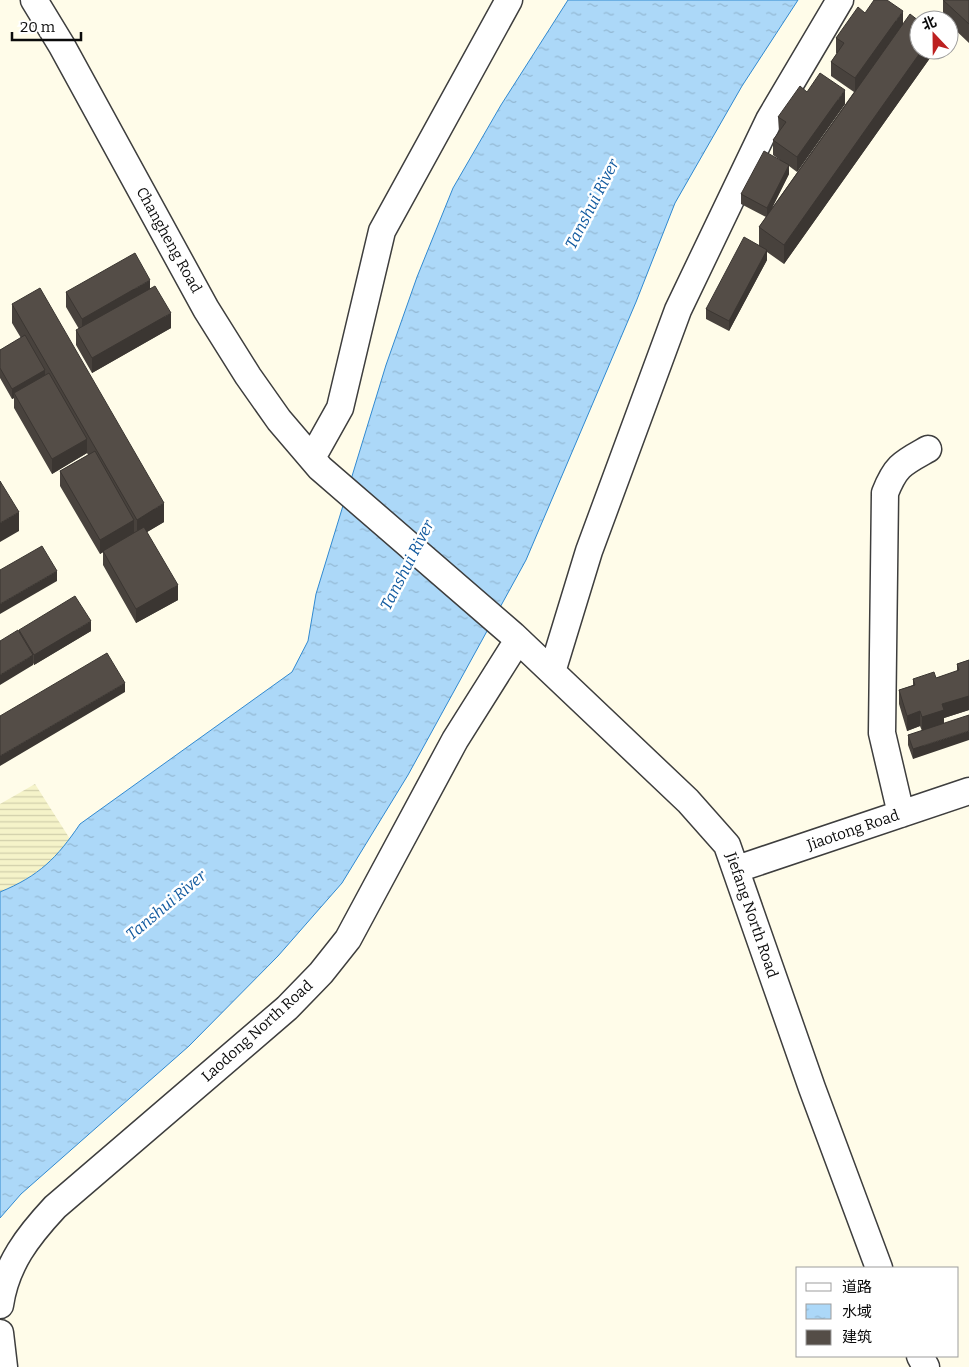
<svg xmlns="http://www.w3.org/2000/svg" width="969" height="1367" viewBox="0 0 969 1367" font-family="Bitter,'Noto Sans SC',serif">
	<defs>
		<pattern id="farmland-rules" width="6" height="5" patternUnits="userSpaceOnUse" patternTransform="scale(1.25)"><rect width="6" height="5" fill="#f5f3c9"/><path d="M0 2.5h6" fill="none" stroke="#d1cfab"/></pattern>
		<pattern id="water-ripples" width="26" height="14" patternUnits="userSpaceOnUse" patternTransform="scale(1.25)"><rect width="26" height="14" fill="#acd8f8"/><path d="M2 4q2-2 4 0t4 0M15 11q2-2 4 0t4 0" fill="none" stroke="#93b8d3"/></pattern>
	</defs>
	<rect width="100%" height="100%" fill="#fffce9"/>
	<!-- farmland -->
	<path fill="url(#farmland-rules)" d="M 35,784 L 70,839 L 60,852 L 48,864 L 20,883 L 0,892 L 0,804 Z"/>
	<!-- water -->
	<path fill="url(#water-ripples)" stroke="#3189d0" d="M 568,0 L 798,0 L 742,86 L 675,203 L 636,302 L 526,560 L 408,775 L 342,883 L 278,956 L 189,1046 L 21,1194 L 0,1218 L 0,892 C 39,876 57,858 80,824 L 292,672 L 308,641 L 316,594 L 386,365 L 417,277 L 453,188 L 501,105 Z"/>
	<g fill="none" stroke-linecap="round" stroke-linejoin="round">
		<defs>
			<path id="minor" d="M 34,0 L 62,46 L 206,309 L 248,376 L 279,420 L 320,468 L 513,635 L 688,801 L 727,845 L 812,1088 L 879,1268
				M 312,458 L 340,408 L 382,231 L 509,0
				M 552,672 L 589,551 L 678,310 L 769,120 L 840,0
				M 901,814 L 882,733 L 885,493 C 896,465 903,463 928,449
				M 737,869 L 969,791
				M 0,1305 C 6,1264 28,1236 55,1207 L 287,1008 L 321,973 L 348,939 L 455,740 L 518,640
				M 0,1333 L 4,1367
				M 920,1356 L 926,1367"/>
		</defs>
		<!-- minor casing -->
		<use href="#minor" stroke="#3e3e3e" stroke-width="29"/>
		<!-- minor -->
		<use href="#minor" stroke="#fff" stroke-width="26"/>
	</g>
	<!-- wall -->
	<path fill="#48423d" d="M 943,0 L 969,0 L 969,43 L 949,24 L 949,20 L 945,20 L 943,19 Z
		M 865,13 L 903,24 L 935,51 L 784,264 L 767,252 L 767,260 L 729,331 L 706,319 L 706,309 L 759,245 L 759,227 L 766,217 L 741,204 L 741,194 L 780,160 L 773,155 L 773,140 L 779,132 L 778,117 L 807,92 L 845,104 L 797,172 L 789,166 L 789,174 L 772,208 L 854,92 L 831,76 L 831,62 L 837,53 L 836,53 L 836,38 Z
		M 150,288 L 171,328 L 92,373 L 76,345 L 76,330 L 79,329 L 66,307 L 66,292 Z
		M 12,304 L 164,522 L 147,532 L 178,600 L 136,623 L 103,565 L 103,552 L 100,554 L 60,486 L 60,471 L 88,455 L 87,453 L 52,474 L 14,408 L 14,398 L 12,399 L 0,378 L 0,350 L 21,338 L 12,323 Z
		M 19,630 L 91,631 L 34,665 L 33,663 L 33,665 L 19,632 Z
		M 969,660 L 969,710 L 944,718 L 913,759 L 908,745 L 908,735 L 922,731 L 920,726 L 907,731 L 899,704 L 899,690 L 913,685 L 913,679 L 936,678 L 957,671 L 957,664 Z"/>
	<!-- shaded-wall -->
	<path fill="#3b3632" d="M 903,11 L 903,25 L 855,93 L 855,78 Z
		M 922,50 L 935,50 L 935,51 L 784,264 L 784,245 Z
		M 845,90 L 845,104 L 797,172 L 797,157 Z
		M 789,165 L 789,174 L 767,218 L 767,208 Z
		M 767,250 L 767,260 L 729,331 L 729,321 Z
		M 150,280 L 150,295 L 82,334 L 82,319 Z
		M 171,313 L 171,328 L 92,373 L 92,358 Z
		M 45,370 L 45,380 L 14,393 L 14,398 L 12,399 L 12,389 Z
		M 87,439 L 87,453 L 52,474 L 52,459 Z
		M 164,503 L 164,522 L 137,538 L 137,520 Z
		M 19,512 L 19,531 L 0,542 L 0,523 Z
		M 134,520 L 134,534 L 100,554 L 100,540 Z
		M 57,571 L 57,581 L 0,614 L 0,604 Z
		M 178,585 L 178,600 L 136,623 L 136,609 Z
		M 91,621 L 91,631 L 34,665 L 34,655 Z
		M 33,655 L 33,665 L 0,685 L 0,675 Z
		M 125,683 L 125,692 L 0,766 L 0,756 Z
		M 969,696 L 969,710 L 944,718 L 944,725 L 922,732 L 922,717 L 942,704 Z
		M 920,711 L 920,726 L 907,731 L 907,716 Z
		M 969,731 L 969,740 L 913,759 L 913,749 Z"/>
	<!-- building -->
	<path fill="#544d47" stroke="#3b3632" d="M 874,0 L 887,0 L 903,11 L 855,78 L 831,62 L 844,43 L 836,38 L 858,7 L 865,13 Z
		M 943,0 L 969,0 L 969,24 Z
		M 910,14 L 919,21 L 919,50 L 922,50 L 784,245 L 759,227 Z
		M 820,73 L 845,90 L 797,157 L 773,140 L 786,122 L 778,117 L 800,86 L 807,92 Z
		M 764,151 L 789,165 L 767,208 L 741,194 Z
		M 744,237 L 767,250 L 729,321 L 706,309 Z
		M 135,253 L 150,280 L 82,319 L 66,292 Z
		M 155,286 L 171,313 L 92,358 L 76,330 Z
		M 40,288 L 164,503 L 137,520 L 12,304 Z
		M 25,335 L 45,370 L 12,389 L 0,368 L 0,350 Z
		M 49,373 L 87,439 L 52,459 L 14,393 Z
		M 95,451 L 134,520 L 100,540 L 60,471 Z
		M 0,481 L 19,512 L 0,523 Z
		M 144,527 L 178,585 L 136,609 L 103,551 Z
		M 42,546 L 57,571 L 0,604 L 0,570 Z
		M 75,596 L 91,621 L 34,655 L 19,630 Z
		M 18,630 L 33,655 L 0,675 L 0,641 Z
		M 107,653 L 125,683 L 0,756 L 0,716 Z
		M 969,660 L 969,696 L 942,704 L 944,710 L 922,717 L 920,711 L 907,716 L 899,690 L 915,685 L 913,679 L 934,672 L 936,678 L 959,670 L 957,664 Z
		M 969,715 L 969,731 L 913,749 L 908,735 Z"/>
	<g text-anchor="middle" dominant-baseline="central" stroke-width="5" stroke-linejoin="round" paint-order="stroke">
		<!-- street labels -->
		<g font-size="15" fill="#0b0b0b" stroke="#fff">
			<text transform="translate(169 240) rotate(61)">Changheng Road</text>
			<text transform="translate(853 830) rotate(-19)">Jiaotong Road</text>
			<text transform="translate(752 915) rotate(71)">Jiefang North Road</text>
			<text transform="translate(257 1031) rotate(-42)">Laodong North Road</text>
		</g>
		<!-- water labels -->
		<g font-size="16" font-style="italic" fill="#125a9f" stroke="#fff">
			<text transform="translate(592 204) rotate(-63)">Tanshui River</text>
			<text transform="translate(407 565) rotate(-63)">Tanshui River</text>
			<text transform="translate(166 905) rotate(-40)">Tanshui River</text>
		</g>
	</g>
	<!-- legend -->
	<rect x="796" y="1267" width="162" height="90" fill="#ffffff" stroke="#9d9d9d"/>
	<rect x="806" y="1283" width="25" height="8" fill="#ffffff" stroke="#9d9d9d"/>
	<text x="842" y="1292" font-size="15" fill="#0b0b0b">道路</text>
	<rect x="806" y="1304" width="25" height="15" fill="url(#water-ripples)" stroke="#9d9d9d"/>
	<text x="842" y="1317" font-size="15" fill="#0b0b0b">水域</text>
	<rect x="806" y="1330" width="25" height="15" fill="#544d47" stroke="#9d9d9d"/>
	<text x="842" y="1342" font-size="15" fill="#0b0b0b">建筑</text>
	<!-- north arrow -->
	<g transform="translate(934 35) rotate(338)"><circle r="24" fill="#ffffff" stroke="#9d9d9d"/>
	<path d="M0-4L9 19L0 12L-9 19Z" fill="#bd2020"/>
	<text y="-8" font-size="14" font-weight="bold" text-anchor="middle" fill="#0b0b0b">北</text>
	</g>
	<!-- scale -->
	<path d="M12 32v8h69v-8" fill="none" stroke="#0b0b0b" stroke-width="2.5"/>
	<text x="20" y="32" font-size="15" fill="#0b0b0b" stroke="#ffffff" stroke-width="4" paint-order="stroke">20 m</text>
</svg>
